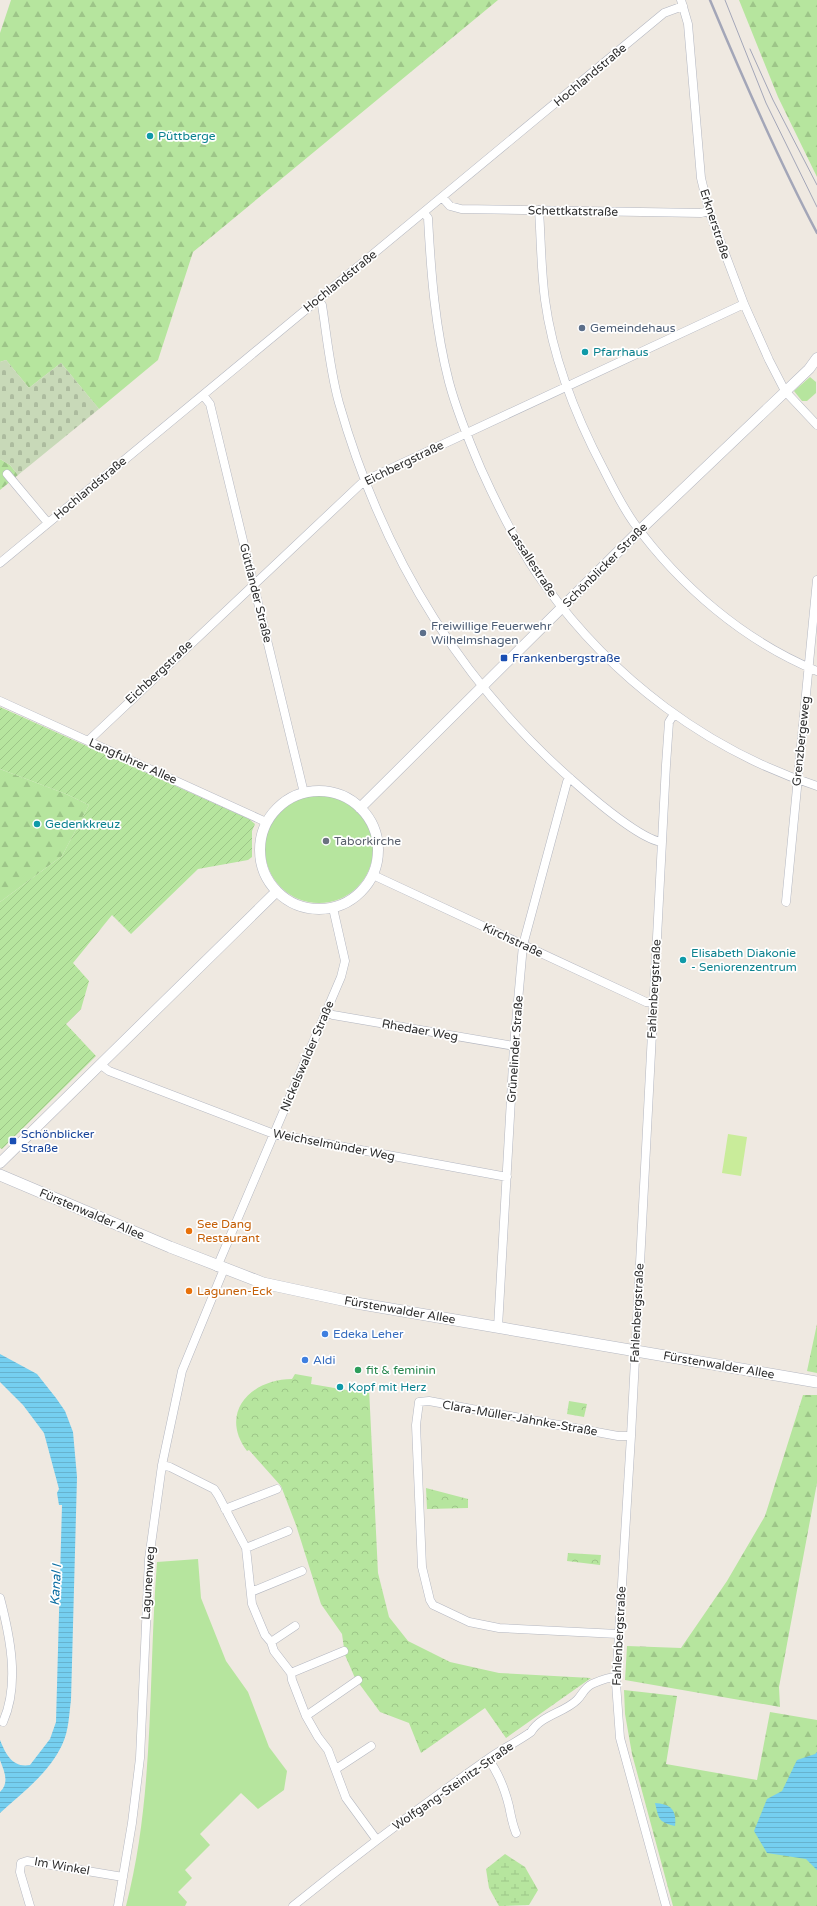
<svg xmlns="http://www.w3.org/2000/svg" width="817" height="1906" viewBox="0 0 817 1906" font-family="'Varela Round',sans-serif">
	<defs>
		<pattern id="forest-firs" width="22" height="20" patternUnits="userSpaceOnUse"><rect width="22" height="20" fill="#b6e59e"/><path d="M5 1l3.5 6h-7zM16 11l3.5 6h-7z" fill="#9dc588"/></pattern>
		<pattern id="wetland-marsh" width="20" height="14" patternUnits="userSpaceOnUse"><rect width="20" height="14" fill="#b6e59e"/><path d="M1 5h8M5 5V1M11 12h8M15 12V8" fill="none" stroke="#9dc588"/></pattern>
		<pattern id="cemetery-stones" width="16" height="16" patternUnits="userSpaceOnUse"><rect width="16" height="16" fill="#c8d9b8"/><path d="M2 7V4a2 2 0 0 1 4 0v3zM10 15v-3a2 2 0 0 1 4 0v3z" fill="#acbb9e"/></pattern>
		<pattern id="park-crowns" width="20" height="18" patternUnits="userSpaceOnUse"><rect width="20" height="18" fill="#b6e59e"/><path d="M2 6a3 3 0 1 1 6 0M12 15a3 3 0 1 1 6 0" fill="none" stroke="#9dc588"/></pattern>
		<pattern id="garden-furrows" width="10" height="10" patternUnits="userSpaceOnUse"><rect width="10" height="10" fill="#b6e59e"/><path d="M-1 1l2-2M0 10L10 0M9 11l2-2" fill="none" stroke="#9dc588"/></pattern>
		<pattern id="water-rules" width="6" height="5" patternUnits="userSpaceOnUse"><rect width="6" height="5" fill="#75cff0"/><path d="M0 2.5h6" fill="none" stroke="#66b2ce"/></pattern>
	</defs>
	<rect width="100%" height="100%" fill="#efe9e1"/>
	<!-- grass -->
	<path fill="#b6e59e" d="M 810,377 L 816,382 L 816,393 L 807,401 L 802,401 L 794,391 Z
		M265 849a54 54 0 1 1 108 0a54 54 0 1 1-108 0Z
		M 198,1559 L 201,1598 L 226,1661 L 248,1692 L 269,1747 L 287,1771 L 284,1790 L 258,1809 L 241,1793 L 200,1834 L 210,1845 L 185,1870 L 192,1878 L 178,1892 L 187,1902 L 185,1906 L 126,1906 C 155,1794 148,1676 157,1562 Z"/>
	<!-- forest -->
	<path fill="url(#forest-firs)" d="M 11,0 L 498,0 L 193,252 L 158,360 L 99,409 L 61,363 L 29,388 L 6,360 L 0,362 L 0,33 Z
		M 739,0 L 817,0 L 817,177 L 778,97 Z
		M 0,459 L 10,465 L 18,475 L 0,490 Z
		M 0,769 L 66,794 L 89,805 L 62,856 L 0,902 Z
		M 817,1324 L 817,1373 L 807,1371 Z
		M 803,1395 L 817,1395 L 817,1483 L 779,1687 L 780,1707 L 625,1680 L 627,1646 L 681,1648 L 727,1581 L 765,1516 Z
		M 624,1690 L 677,1696 L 666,1764 L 757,1780 L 770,1712 L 817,1720 L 817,1906 L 673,1906 L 632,1754 L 625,1714 Z"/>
	<!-- wetland -->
	<path fill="url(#wetland-marsh)" d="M 505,1854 L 525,1867 L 538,1890 L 529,1905 L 499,1906 L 489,1888 L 486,1869 Z"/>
	<!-- cemetery -->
	<path fill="url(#cemetery-stones)" d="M 6,360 L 29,388 L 61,363 L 99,409 L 18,475 L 10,465 L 0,459 L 0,362 Z"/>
	<!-- park -->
	<path fill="url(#park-crowns)" d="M 295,1374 L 312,1377 L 311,1384 L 352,1391 L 353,1385 L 369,1388 L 378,1573 L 389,1617 L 408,1641 L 450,1662 L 499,1673 L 591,1678 L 506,1738 L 485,1708 L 421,1753 L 409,1723 L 380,1712 L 355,1678 L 345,1655 L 342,1634 L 321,1604 L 296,1525 L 281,1486 L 249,1450 L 247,1451 C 218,1412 252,1379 292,1379 Z
		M 569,1401 L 587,1404 L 584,1417 L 567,1414 Z
		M 426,1488 L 468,1499 L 468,1508 L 427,1509 Z
		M 568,1553 L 601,1555 L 600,1565 L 567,1561 Z"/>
	<!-- garden -->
	<path fill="url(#garden-furrows)" d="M 0,707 L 249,819 L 255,824 L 252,831 L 252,857 L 248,860 L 198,869 L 131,934 L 112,915 L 73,963 L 89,981 L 81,1009 L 66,1024 L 96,1056 L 2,1149 L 0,1148 L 0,902 L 62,856 L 89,805 L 66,794 L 0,769 Z"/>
	<!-- pitch -->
	<path fill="#c9ec9a" d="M 728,1134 L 747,1137 L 741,1176 L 722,1173 Z"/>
	<!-- water -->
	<path fill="url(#water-rules)" d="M 0,1354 L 37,1374 L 56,1398 L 65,1411 L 73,1432 L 77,1477 L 71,1700 C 69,1714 69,1731 62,1745 C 49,1773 22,1793 0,1813 L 0,1792 C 10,1782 4,1771 0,1760 C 0,1754 0,1746 0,1740 C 6,1755 13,1768 30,1765 L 50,1739 L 56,1722 L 62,1505 L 59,1505 L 57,1493 L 59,1489 L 44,1433 L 23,1405 L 0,1382 Z
		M 817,1752 L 817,1870 L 806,1859 L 767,1853 L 754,1831 L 767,1799 L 782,1791 L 797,1760 L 815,1754 Z
		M 655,1803 C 671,1804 677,1810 675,1826 C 658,1822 659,1819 655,1803 Z"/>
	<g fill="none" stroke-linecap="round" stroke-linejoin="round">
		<defs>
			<path id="minor" d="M 681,0 L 688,24 L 701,178 L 709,211 L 744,304 L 769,360 L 785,391 L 817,425
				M 442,197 L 450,206 L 461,209 L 701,213 L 709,211
				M 539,210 C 541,240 541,270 545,300 C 553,360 576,417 604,470 C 613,488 622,506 634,523 C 680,586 744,641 817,671
				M 424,213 L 428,218 C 431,273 435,328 449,382 C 457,412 469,441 481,469 C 499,509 519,550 545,585 C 612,678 708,751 817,786
				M 318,300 L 322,305 C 327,337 330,371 339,403 C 382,554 460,684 580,787 C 596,801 642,840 662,842
				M 203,395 L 210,404 L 304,793
				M 7,474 L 48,523
				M 0,563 L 664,13 L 683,6
				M 0,701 L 266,822
				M 88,741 L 364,481 L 744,304
				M 373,875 L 646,1002 L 653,1003
				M 786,902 L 817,580
				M 326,1012 L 333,1015 L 514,1046
				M 101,1065 L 109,1071 L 274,1134 L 507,1177
				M 217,1267 L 341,977 L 345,961 L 333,908
				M 498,1327 L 514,1046 L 523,945 L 567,782 L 570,778
				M 162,1465 L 170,1467 L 214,1489 L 218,1495 L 246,1548 L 252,1604 L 265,1635 L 271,1642 L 274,1651 L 291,1673 L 292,1680 L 306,1716 L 318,1737 L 328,1750 L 346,1798 L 376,1839
				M 225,1509 L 277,1489
				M 246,1548 L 288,1531
				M 251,1592 L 302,1571
				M 0,1598 C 10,1636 20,1684 3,1722
				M 618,1634 L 499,1628 L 469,1622 L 433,1605 L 430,1600 L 422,1567 L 416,1425 L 419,1402 L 429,1401 L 618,1436 L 631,1436
				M 271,1642 L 295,1626
				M 291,1673 L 344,1651
				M 306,1716 L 358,1680
				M 488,1759 C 498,1772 505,1790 509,1806 C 511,1816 512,1823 516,1833
				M 336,1769 L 371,1746
				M 30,1906 L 20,1872 L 21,1863 L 27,1861 L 123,1877
				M 118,1906 L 132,1823 L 140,1758 L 149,1559 L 162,1465 L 182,1371 L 224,1269
				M 293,1906 C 356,1855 421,1806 488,1759 C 502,1749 517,1742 531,1732 C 541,1715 564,1713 577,1700 C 583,1694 584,1688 592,1684 C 599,1681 608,1677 616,1677
				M 666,1906 L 620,1738 L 616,1683 L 631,1436 L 666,765 L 669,722 L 674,714"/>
			<path id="tertiary" d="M260 850a59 59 0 1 1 118 0a59 59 0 1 1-118 0Z
				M 360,808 L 640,530 L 809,369 L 817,358
				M 0,1163 L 276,892"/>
			<path id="secondary" d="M 0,1175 L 170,1247 L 263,1283 L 356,1303 L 817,1382"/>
		</defs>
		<!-- minor casing -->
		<use href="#minor" stroke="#b4b7c1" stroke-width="9"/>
		<!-- tertiary casing -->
		<use href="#tertiary" stroke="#b4b7c1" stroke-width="11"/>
		<!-- secondary casing -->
		<use href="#secondary" stroke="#b4b7c1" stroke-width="12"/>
		<!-- minor -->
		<use href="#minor" stroke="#fff" stroke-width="8"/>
		<!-- tertiary -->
		<use href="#tertiary" stroke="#fff" stroke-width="10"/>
		<!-- secondary -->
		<use href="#secondary" stroke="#fff" stroke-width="11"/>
		<!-- tram -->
		<path stroke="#a3a6b8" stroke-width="1" d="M 725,0 L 766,103 L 817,207
			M 750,49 L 773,100 L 817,185"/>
		<!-- rail -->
		<path stroke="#a3a6b8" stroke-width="2.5" d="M 710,0 C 743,79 777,157 817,233"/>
	</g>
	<!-- markers -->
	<g fill="#0f9aa8" stroke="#fff" stroke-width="1.5">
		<circle cx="150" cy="136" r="4"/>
		<circle cx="585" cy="352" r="4"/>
		<circle cx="37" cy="824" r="4"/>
		<circle cx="683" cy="960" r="4"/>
		<circle cx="340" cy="1387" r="4"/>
	</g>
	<g fill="#5c6f8a" stroke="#fff" stroke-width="1.5">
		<circle cx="582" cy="328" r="4"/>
		<circle cx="423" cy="633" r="4"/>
	</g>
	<g fill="#1a4fb4" stroke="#fff" stroke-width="1.5">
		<rect x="500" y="654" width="8" height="8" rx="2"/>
		<rect x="9" y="1137" width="8" height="8" rx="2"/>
	</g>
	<circle fill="#6b7280" stroke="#fff" stroke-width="1.5" cx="326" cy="841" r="4"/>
	<g fill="#e8710a" stroke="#fff" stroke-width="1.5">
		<circle cx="189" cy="1231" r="4"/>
		<circle cx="189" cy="1291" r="4"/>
	</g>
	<g fill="#3f7fe0" stroke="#fff" stroke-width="1.5">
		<circle cx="325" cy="1334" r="4"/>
		<circle cx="305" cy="1360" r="4"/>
	</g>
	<circle fill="#2e9e5b" stroke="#fff" stroke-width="1.5" cx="358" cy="1370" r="4"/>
	<g text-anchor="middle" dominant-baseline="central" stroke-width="3.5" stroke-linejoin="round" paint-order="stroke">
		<!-- street labels -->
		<g font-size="12" fill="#2e2e2e" stroke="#fff">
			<text transform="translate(590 75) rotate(-40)">Hochlandstraße</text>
			<text transform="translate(573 211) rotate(1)">Schettkatstraße</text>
			<text transform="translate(715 224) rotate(72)">Erknerstraße</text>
			<text transform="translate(340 281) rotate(-39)">Hochlandstraße</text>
			<text transform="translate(404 463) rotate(-26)">Eichbergstraße</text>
			<text transform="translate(90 488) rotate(-40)">Hochlandstraße</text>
			<text transform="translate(532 562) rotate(57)">Lassallestraße</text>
			<text transform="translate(605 565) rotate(-45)">Schönblicker Straße</text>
			<text transform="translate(256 593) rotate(76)">Güttlander Straße</text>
			<text transform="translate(159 672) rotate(-43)">Eichbergstraße</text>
			<text transform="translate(801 741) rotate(-84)">Grenzbergeweg</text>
			<text transform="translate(133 761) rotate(24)">Langfuhrer Allee</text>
			<text transform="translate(513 940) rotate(25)">Kirchstraße</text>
			<text transform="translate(654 989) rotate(-87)">Fahlenbergstraße</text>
			<text transform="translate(420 1030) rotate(10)">Rhedaer Weg</text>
			<text transform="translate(515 1049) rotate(-86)">Grünelinder Straße</text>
			<text transform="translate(307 1056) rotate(-67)">Nickelswalder Straße</text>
			<text transform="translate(334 1145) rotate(11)">Weichselmünder Weg</text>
			<text transform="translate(92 1214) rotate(23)">Fürstenwalder Allee</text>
			<text transform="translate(400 1310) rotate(10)">Fürstenwalder Allee</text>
			<text transform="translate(637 1313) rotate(-87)">Fahlenbergstraße</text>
			<text transform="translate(719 1365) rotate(10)">Fürstenwalder Allee</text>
			<text transform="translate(520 1418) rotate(10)">Clara-Müller-Jahnke-Straße</text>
			<text transform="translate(148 1583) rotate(-86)">Lagunenweg</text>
			<text transform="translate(619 1636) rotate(-87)">Fahlenbergstraße</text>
			<text transform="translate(453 1786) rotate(-35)">Wolfgang-Steinitz-Straße</text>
			<text transform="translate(62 1866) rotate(10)">Im Winkel</text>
		</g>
		<!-- culture labels -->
		<g font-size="12" fill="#0d838f" stroke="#fff" text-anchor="start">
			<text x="158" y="136">Püttberge</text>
			<text x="593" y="352">Pfarrhaus</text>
			<text x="45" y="824">Gedenkkreuz</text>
			<text x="691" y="953">Elisabeth Diakonie<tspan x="691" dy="14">- Seniorenzentrum</tspan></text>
			<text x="348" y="1387">Kopf mit Herz</text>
		</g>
		<!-- service labels -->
		<g font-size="12" fill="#4e5e75" stroke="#fff" text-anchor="start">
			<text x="590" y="328">Gemeindehaus</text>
			<text x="431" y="626">Freiwillige Feuerwehr<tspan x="431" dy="14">Wilhelmshagen</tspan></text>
		</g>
		<!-- transit labels -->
		<g font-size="12" fill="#164399" stroke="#fff" text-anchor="start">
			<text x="512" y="658">Frankenbergstraße</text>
			<text x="21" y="1134">Schönblicker<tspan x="21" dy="14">Straße</tspan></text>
		</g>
		<!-- worship labels -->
		<g font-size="12" fill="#5b616d" stroke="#fff" text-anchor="start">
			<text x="334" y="841">Taborkirche</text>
		</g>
		<!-- food labels -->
		<g font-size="12" fill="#c56008" stroke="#fff" text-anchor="start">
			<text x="197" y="1224">See Dang<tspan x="197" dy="14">Restaurant</tspan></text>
			<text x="197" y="1291">Lagunen-Eck</text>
		</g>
		<!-- shop labels -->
		<g font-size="12" fill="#366cbe" stroke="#fff" text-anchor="start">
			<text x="333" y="1334">Edeka Leher</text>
			<text x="313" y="1360">Aldi</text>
		</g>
		<!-- leisure labels -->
		<g font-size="12" fill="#27864d" stroke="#fff" text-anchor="start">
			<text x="366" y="1370">fit &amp; feminin</text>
		</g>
		<!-- water labels -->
		<g font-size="13" font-style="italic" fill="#0d6fa3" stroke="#fff">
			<text transform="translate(56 1585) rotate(-87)">Kanal I</text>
		</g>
	</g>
</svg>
